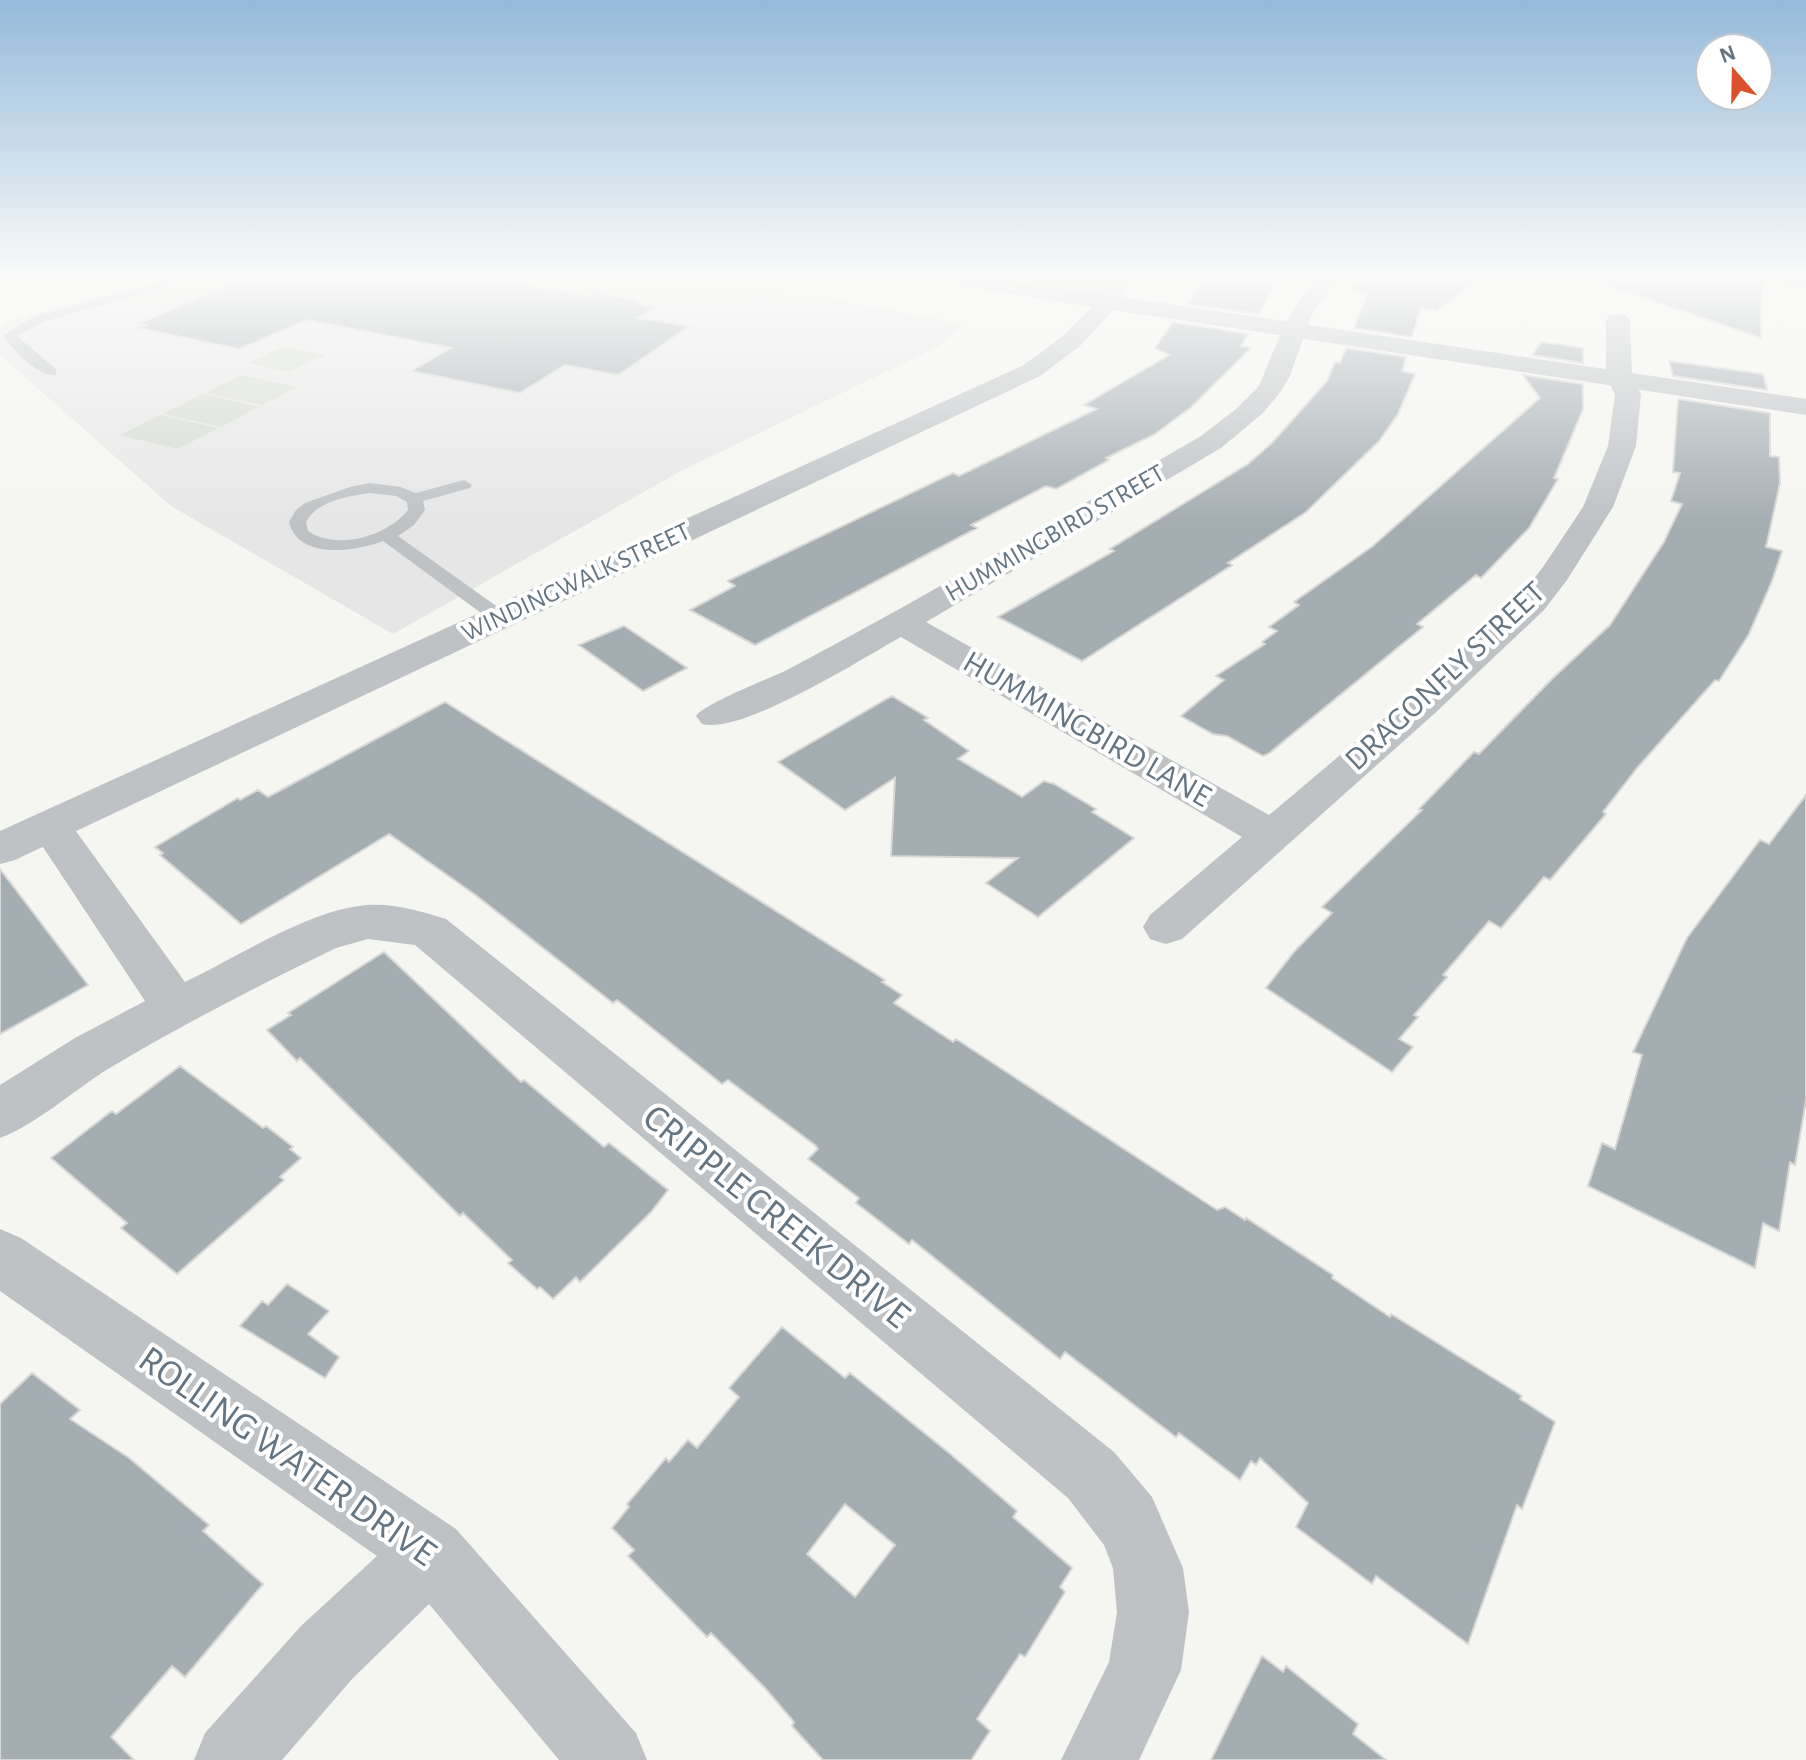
<svg xmlns="http://www.w3.org/2000/svg" width="1806" height="1760" viewBox="0 0 1806 1760" font-family="'Alegreya Sans',sans-serif">
	<rect width="100%" height="100%" fill="#f5f5f1"/>
	<!-- built -->
	<path fill="#e5e6e5" d="M 161,278 L 758,278 L 768,287 L 964,324 L 941,345 L 679,472 L 393,634 L 171,506 L 0,355 L 0,329 L 5,322 Z"/>
	<!-- green -->
	<path fill="#d4dad1" d="M 992,278 L 1116,278 L 1101,294 Z
		M 282,347 L 325,355 L 289,372 L 249,363 Z
		M 241,375 L 297,387 L 262,405 L 205,393 Z
		M 202,394 L 259,407 L 221,427 L 163,414 Z
		M 160,415 L 218,428 L 178,449 L 120,435 Z"/>
	<!-- building -->
	<path fill="#a4adb2" stroke="#d6d6d4" stroke-width="2" fill-rule="evenodd" d="M 245,278 L 339,278 L 379,285 L 394,278 L 486,278 L 589,296 L 594,292 L 642,301 L 637,304 L 655,307 L 638,318 L 690,326 L 618,375 L 565,365 L 520,393 L 411,371 L 451,348 L 307,320 L 239,349 L 138,328 L 145,325 L 138,324 Z
		M 1206,278 L 1278,278 L 1259,314 L 1187,304 Z
		M 1354,278 L 1479,278 L 1437,311 L 1421,308 L 1412,337 L 1354,328 L 1367,295 L 1353,291 Z
		M 1604,278 L 1760,278 L 1765,282 L 1761,303 L 1761,338 L 1603,284 Z
		M 1173,322 L 1248,334 L 1241,346 L 1251,348 L 1190,408 L 1155,434 L 1106,458 L 1109,460 L 1056,489 L 1046,486 L 971,525 L 977,528 L 755,645 L 690,610 L 735,586 L 728,581 L 953,473 L 959,476 L 1097,409 L 1084,405 L 1169,355 L 1155,348 Z
		M 1542,342 L 1583,348 L 1583,363 L 1532,355 Z
		M 1346,348 L 1406,357 L 1402,371 L 1415,374 L 1398,414 L 1379,441 L 1306,512 L 1228,563 L 1232,565 L 1082,661 L 998,617 L 1114,551 L 1110,549 L 1248,464 L 1272,443 L 1327,381 L 1335,362 L 1340,363 Z
		M 1669,361 L 1763,374 L 1767,390 L 1673,376 Z
		M 1523,375 L 1583,384 L 1583,409 L 1554,478 L 1558,479 L 1529,528 L 1481,578 L 1476,575 L 1417,624 L 1423,627 L 1268,754 L 1263,756 L 1227,736 L 1213,734 L 1181,716 L 1224,680 L 1216,676 L 1265,644 L 1262,642 L 1277,631 L 1269,627 L 1299,605 L 1294,602 L 1373,546 L 1540,398 Z
		M 1678,399 L 1770,413 L 1770,456 L 1779,457 L 1780,483 L 1766,547 L 1782,551 L 1772,581 L 1749,634 L 1719,681 L 1715,680 L 1637,768 L 1603,812 L 1606,814 L 1550,880 L 1544,877 L 1501,928 L 1489,921 L 1443,975 L 1447,977 L 1414,1015 L 1418,1017 L 1399,1039 L 1413,1047 L 1392,1072 L 1266,988 L 1294,952 L 1332,913 L 1322,907 L 1422,810 L 1419,809 L 1474,752 L 1479,754 L 1552,679 L 1610,625 L 1664,542 L 1682,504 L 1671,501 L 1680,473 L 1673,472 Z
		M 624,626 L 687,668 L 643,691 L 579,645 Z
		M 892,696 L 928,718 L 924,720 L 969,751 L 958,759 L 1022,797 L 1044,781 L 1054,784 L 1096,809 L 1092,812 L 1134,838 L 1038,917 L 986,883 L 1018,858 L 891,856 L 895,778 L 845,810 L 778,762 Z
		M 445,702 L 885,980 L 882,982 L 902,995 L 894,1003 L 953,1042 L 956,1039 L 1217,1210 L 1225,1207 L 1245,1220 L 1246,1218 L 1333,1275 L 1332,1278 L 1390,1317 L 1391,1314 L 1522,1396 L 1520,1399 L 1555,1422 L 1522,1509 L 1517,1505 L 1468,1644 L 1376,1576 L 1372,1584 L 1296,1527 L 1308,1503 L 1260,1458 L 1256,1465 L 1251,1461 L 1240,1480 L 1179,1433 L 1176,1437 L 1065,1352 L 1060,1359 L 912,1240 L 909,1244 L 856,1203 L 859,1198 L 808,1159 L 818,1149 L 815,1145 L 728,1080 L 722,1084 L 617,1000 L 613,1003 L 477,896 L 389,834 L 241,924 L 160,855 L 163,853 L 155,847 L 238,798 L 240,800 L 258,790 L 268,797 Z
		M 1806,795 L 1806,1100 L 1795,1165 L 1790,1162 L 1779,1231 L 1763,1223 L 1755,1268 L 1588,1186 L 1602,1143 L 1615,1149 L 1642,1055 L 1633,1052 L 1687,938 L 1760,840 L 1769,844 Z
		M 0,869 L 88,985 L 0,1034 Z
		M 384,952 L 521,1082 L 524,1080 L 604,1147 L 609,1143 L 668,1190 L 651,1212 L 580,1282 L 576,1277 L 553,1299 L 540,1287 L 537,1289 L 508,1263 L 512,1260 L 463,1213 L 460,1216 L 311,1069 L 300,1058 L 297,1061 L 267,1030 L 291,1015 L 288,1013 Z
		M 180,1066 L 263,1128 L 266,1126 L 293,1147 L 290,1149 L 301,1158 L 280,1177 L 284,1180 L 177,1274 L 121,1228 L 127,1223 L 51,1158 L 112,1111 L 116,1114 Z
		M 287,1284 L 329,1311 L 308,1334 L 339,1357 L 325,1378 L 240,1326 L 262,1301 L 268,1305 Z
		M 782,1327 L 845,1378 L 850,1373 L 949,1453 L 1017,1511 L 1013,1517 L 1072,1568 L 1060,1587 L 1065,1592 L 1025,1657 L 1020,1654 L 977,1719 L 990,1731 L 971,1760 L 823,1760 L 792,1726 L 794,1722 L 766,1689 L 711,1633 L 707,1637 L 628,1556 L 634,1550 L 612,1528 L 629,1507 L 627,1504 L 666,1458 L 669,1462 L 688,1440 L 697,1448 L 739,1397 L 729,1388 ZM 845,1504 L 895,1545 L 855,1597 L 807,1554 Z
		M 32,1373 L 80,1410 L 70,1419 L 129,1458 L 209,1525 L 203,1531 L 263,1584 L 185,1677 L 172,1666 L 111,1737 L 134,1760 L 0,1760 L 0,1404 Z
		M 1262,1656 L 1283,1672 L 1286,1666 L 1358,1724 L 1353,1734 L 1386,1760 L 1211,1760 Z"/>
	<g fill="none" stroke-linecap="round" stroke-linejoin="round">
		<!-- service -->
		<path fill="#bec2c5" fill-rule="evenodd" d="M 175,278 L 195,278 L 43,322 L 17,336 L 56,369 L 56,375 C 39,377 11,350 4,335 L 35,316 Z
			M 464,480 L 472,485 L 470,488 L 423,501 L 425,510 L 414,525 L 398,536 L 506,613 L 508,617 L 506,621 L 492,621 L 383,541 C 355,552 298,560 289,522 L 296,510 L 305,503 L 350,487 L 370,483 L 400,487 L 416,493 ZM 370,493 L 396,496 L 407,502 L 408,510 C 388,536 337,551 308,531 L 306,522 C 316,501 349,496 370,493 Z"/>
		<!-- minor -->
		<path fill="#bec2c5" fill-rule="evenodd" d="M 1315,278 L 1338,278 L 1311,316 L 1290,376 L 1281,391 L 1263,413 L 1221,448 L 926,622 L 1269,815 L 1408,698 L 1520,596 L 1543,567 L 1583,507 L 1608,446 L 1615,394 L 1606,377 L 1606,320 L 1610,315 L 1626,315 L 1630,320 L 1632,377 L 1641,394 L 1636,446 L 1613,507 L 1567,580 L 1544,610 L 1434,714 L 1182,939 L 1166,944 L 1150,939 L 1143,927 L 1150,915 L 1242,837 L 901,637 C 861,659 742,735 702,724 L 696,716 C 704,704 768,679 787,670 C 927,596 1064,515 1201,436 L 1236,409 L 1259,386 L 1285,323 Z
			M 1763,278 L 1806,278 L 1806,289 L 1774,284 Z
			M 50,812 L 65,816 L 185,982 C 237,957 311,909 367,905 C 394,903 421,911 446,919 L 1114,1452 L 1152,1497 L 1183,1568 L 1189,1612 L 1181,1670 L 1139,1760 L 1061,1760 L 1109,1662 L 1117,1612 L 1113,1568 L 1104,1545 L 1068,1498 L 415,945 L 368,939 L 336,948 C 260,985 181,1025 108,1069 C 74,1090 37,1124 0,1138 L 0,1085 L 75,1038 L 145,1001 L 29,826 L 35,816 Z
			M 0,1229 L 21,1238 L 456,1529 L 636,1733 L 647,1760 L 559,1760 L 429,1604 L 353,1678 L 282,1760 L 194,1760 L 205,1733 L 301,1626 L 377,1556 L 0,1291 Z"/>
		<!-- tertiary -->
		<path fill="#bec2c5" fill-rule="evenodd" d="M 936,278 L 991,278 L 1101,294 L 1112,278 L 1134,278 L 1122,297 L 1806,399 L 1806,415 L 1113,310 L 1080,346 L 1040,376 L 15,860 L 0,864 L 0,831 L 1022,366 L 1063,336 L 1092,307 L 947,284 Z"/>
	</g>
	<!-- sky -->
	<linearGradient id="sky" x2="0" y2="1"><stop stop-color="#94bada"/><stop offset="0.53" stop-color="#fafaf9"/><stop offset="1" stop-color="#fafaf9" stop-opacity="0"/></linearGradient>
	<rect width="1806" height="524" fill="url(#sky)"/>
	<g text-anchor="middle" dominant-baseline="central" stroke-width="8" stroke-linejoin="round" paint-order="stroke">
		<!-- far-street labels -->
		<g font-size="26" fill="#657581" stroke="#fff">
			<text transform="translate(1055 533) rotate(-30)">HUMMINGBIRD STREET</text>
			<text transform="translate(576 582) rotate(-25)">WINDINGWALK STREET</text>
		</g>
		<!-- street labels -->
		<g font-size="32" fill="#657581" stroke="#fff">
			<text transform="translate(1445 676) rotate(-43)">DRAGONFLY STREET</text>
			<text transform="translate(1087 729) rotate(30)">HUMMINGBIRD LANE</text>
		</g>
		<!-- near-street labels -->
		<g font-size="38" fill="#657581" stroke="#fff">
			<text transform="translate(776 1217) rotate(39)">CRIPPLE CREEK DRIVE</text>
			<text transform="translate(287 1457) rotate(35)">ROLLING WATER DRIVE</text>
		</g>
	</g>
	<!-- north arrow -->
	<g transform="translate(1734 72) rotate(340)"><circle r="38" fill="#ffffff" stroke="#c1c8cd" stroke-width="2"/>
	<path d="M0-6L14 30L0 20L-14 30Z" fill="#db512b"/>
	<text y="-12" font-size="22" font-weight="bold" text-anchor="middle" fill="#657581">N</text>
	</g>
</svg>
